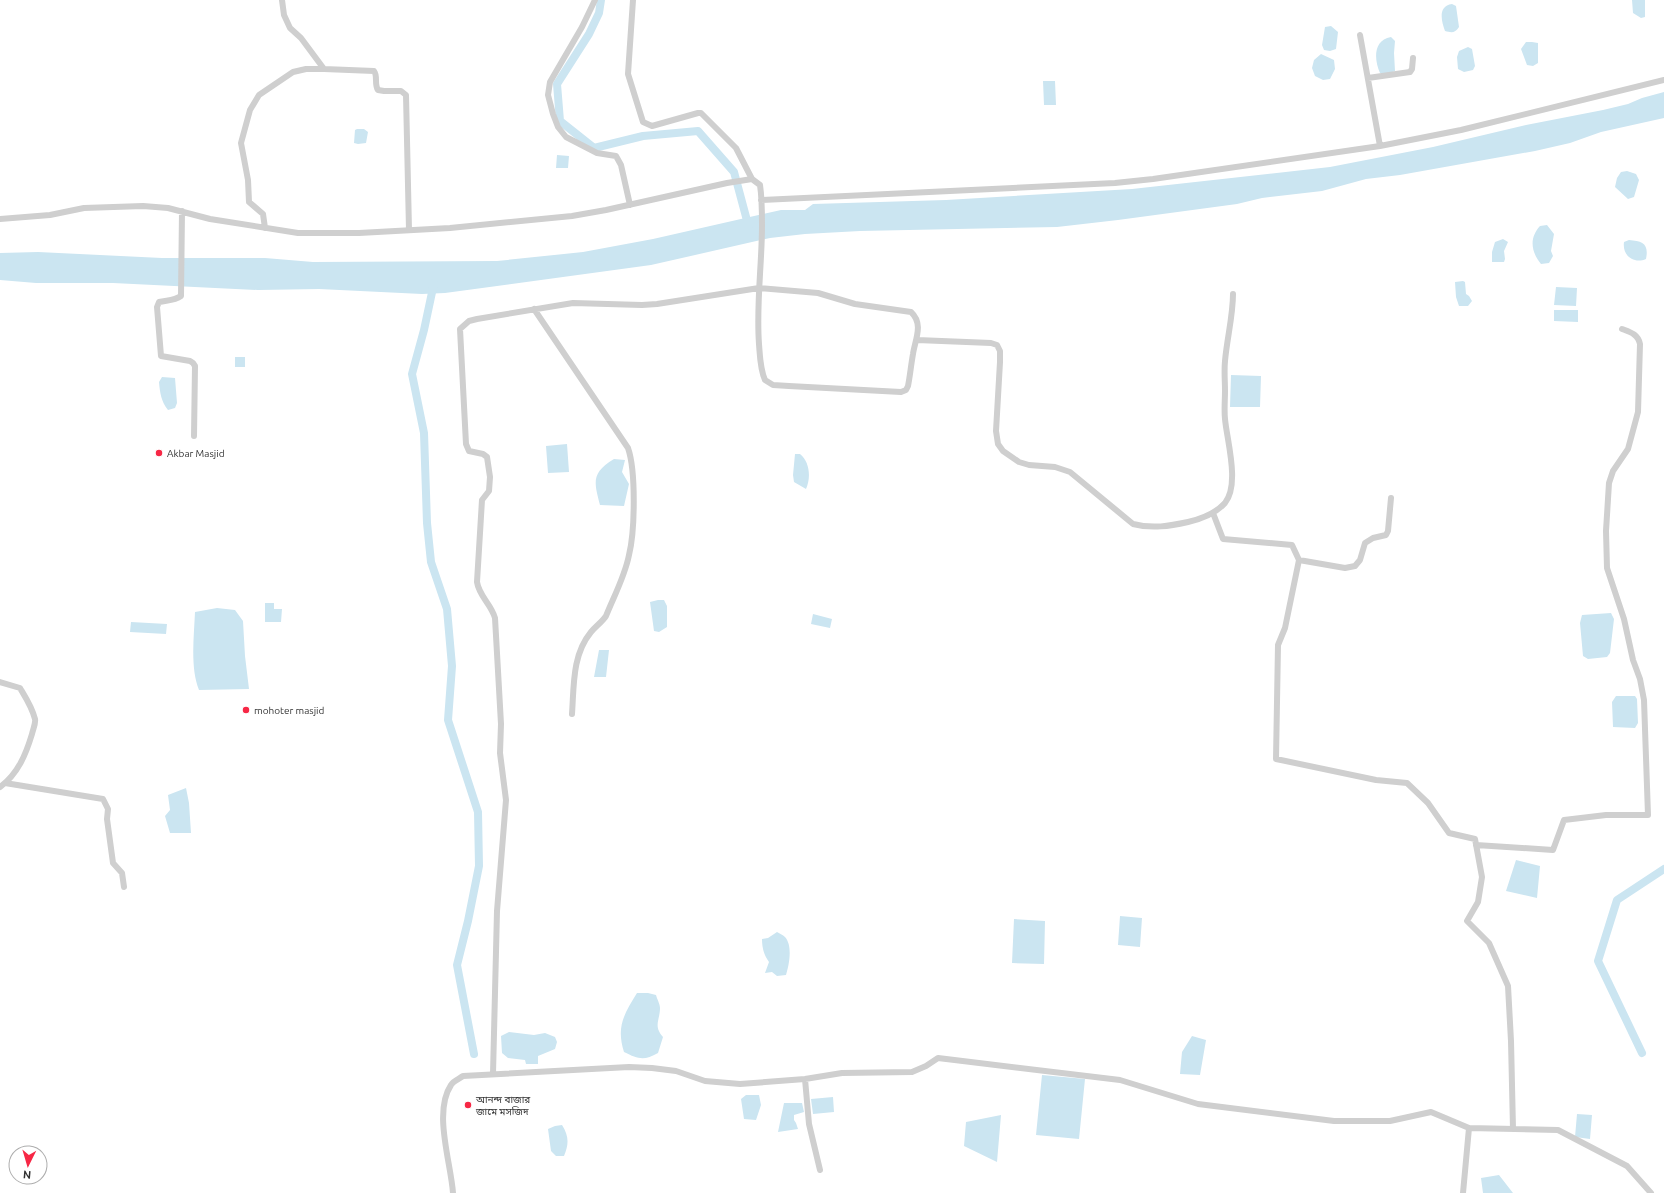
<svg xmlns="http://www.w3.org/2000/svg" width="1664" height="1193" viewBox="0 0 1664 1193" font-family="Ubuntu,'Noto Sans Bengali',sans-serif">
	<rect width="100%" height="100%" fill="#fff"/>
	<!-- water -->
	<path fill="#cbe5f1" d="M 1632,0 L 1645,0 L 1645,17 L 1641,18 L 1633,13 Z
		M 1452,4 L 1456,6 L 1459,27 C 1455,33 1452,33 1445,31 C 1441,20 1438,6 1452,4 Z
		M 1331,26 L 1338,32 L 1336,49 L 1330,51 L 1324,50 L 1322,45 L 1325,27 Z
		M 1391,37 L 1395,41 L 1394,53 L 1395,71 L 1387,74 L 1380,73 C 1374,60 1373,40 1391,37 Z
		M 1526,42 L 1532,42 L 1538,43 L 1538,63 L 1533,66 L 1527,65 L 1521,49 Z
		M 1468,47 L 1472,49 L 1475,66 L 1473,70 L 1464,72 L 1458,69 L 1457,57 L 1459,51 Z
		M 1321,54 L 1334,60 L 1335,69 L 1330,79 L 1323,80 L 1315,76 L 1312,68 L 1314,60 Z
		M 1043,81 L 1055,81 L 1056,105 L 1044,105 Z
		M 1664,92 L 1664,118 L 1601,132 L 1570,143 L 1535,151 L 1400,175 L 1366,179 L 1322,191 L 1262,198 L 1237,204 L 1118,220 L 1057,227 L 860,231 L 805,234 L 770,238 L 651,265 L 445,293 L 422,294 L 319,289 L 258,290 L 113,283 L 36,283 L 0,280 L 0,253 L 38,252 L 162,258 L 265,258 L 313,262 L 497,261 L 583,252 L 653,239 L 781,210 L 805,210 L 813,204 L 946,200 L 1132,189 L 1330,167 L 1433,147 L 1526,125 L 1603,110 L 1628,104 L 1642,98 Z
		M 357,129 L 364,129 L 368,132 L 366,143 L 358,144 L 354,143 L 355,130 Z
		M 557,155 L 569,156 L 568,168 L 556,168 Z
		M 1627,171 L 1636,174 L 1639,180 L 1634,197 L 1628,199 L 1615,187 L 1617,178 L 1621,172 Z
		M 1547,225 L 1554,234 L 1551,251 L 1553,256 L 1549,263 L 1541,264 C 1531,252 1529,238 1540,226 Z
		M 1503,239 L 1508,242 L 1504,251 L 1505,259 L 1504,262 L 1492,262 L 1492,252 L 1495,242 Z
		M 1629,240 C 1643,241 1649,244 1646,259 C 1634,264 1622,256 1624,242 Z
		M 1463,281 L 1465,282 L 1466,294 L 1469,296 L 1472,301 L 1468,306 L 1459,306 L 1456,297 L 1455,282 Z
		M 1556,287 L 1577,288 L 1576,306 L 1554,305 Z
		M 1554,310 L 1578,310 L 1578,322 L 1554,321 Z
		M 235,357 L 245,357 L 245,367 L 235,367 Z
		M 1231,375 L 1261,376 L 1260,407 L 1230,407 Z
		M 162,377 L 175,378 L 177,403 L 175,408 L 168,410 C 161,401 160,393 159,382 Z
		M 567,444 L 569,472 L 548,473 L 546,446 Z
		M 795,454 L 800,454 C 810,462 811,478 806,489 L 794,482 L 793,475 Z
		M 614,459 L 625,460 L 622,472 L 629,484 L 624,506 L 600,505 C 594,482 591,473 614,459 Z
		M 658,600 L 664,600 L 667,606 L 667,627 L 659,632 L 654,631 L 650,602 Z
		M 265,603 L 274,603 L 274,609 L 282,609 L 281,622 L 265,622 Z
		M 217,608 L 235,610 L 243,621 L 245,656 L 249,689 L 199,690 C 190,668 194,636 195,612 Z
		M 1611,613 L 1614,619 L 1610,653 L 1607,657 L 1588,659 L 1583,656 L 1580,623 L 1582,615 Z
		M 813,614 L 832,619 L 830,628 L 811,624 Z
		M 131,622 L 167,624 L 166,634 L 130,632 Z
		M 599,650 L 609,650 L 606,677 L 594,677 Z
		M 1616,696 L 1635,696 L 1637,699 L 1638,723 L 1635,728 L 1613,727 L 1612,702 Z
		M 186,788 L 189,803 L 191,833 L 170,833 L 165,816 L 170,810 L 168,795 Z
		M 1516,860 L 1540,866 L 1537,898 L 1506,891 Z
		M 1120,916 L 1142,918 L 1140,947 L 1118,945 Z
		M 1014,919 L 1045,921 L 1044,964 L 1012,963 Z
		M 777,932 C 779,933 783,935 785,937 C 793,946 789,965 786,975 L 777,976 L 772,972 L 765,973 L 769,962 C 764,955 762,948 762,939 L 768,938 Z
		M 637,993 L 648,993 L 656,995 C 657,999 660,1004 660,1008 C 660,1020 653,1026 663,1037 L 658,1053 C 644,1061 638,1059 624,1052 C 616,1027 624,1014 637,993 Z
		M 509,1032 L 534,1035 L 545,1033 L 555,1037 L 557,1042 L 555,1049 L 538,1056 L 538,1064 L 526,1064 L 525,1060 L 508,1058 L 502,1053 L 501,1036 Z
		M 1192,1036 L 1206,1040 L 1200,1075 L 1180,1074 L 1182,1052 Z
		M 1042,1075 L 1085,1079 L 1079,1139 L 1036,1135 Z
		M 746,1095 L 759,1095 L 761,1105 L 756,1120 L 744,1119 L 741,1099 Z
		M 833,1097 L 834,1112 L 813,1114 L 811,1099 Z
		M 784,1103 L 802,1103 L 804,1112 L 794,1115 L 794,1120 L 796,1123 L 798,1129 L 778,1132 Z
		M 1577,1114 L 1592,1115 L 1590,1139 L 1575,1137 Z
		M 1001,1115 L 997,1162 L 964,1146 L 966,1122 Z
		M 562,1125 C 569,1136 569,1144 564,1156 L 556,1156 L 551,1151 L 548,1129 L 555,1126 Z
		M 1499,1175 L 1513,1193 L 1483,1193 L 1481,1178 Z"/>
	<g fill="none" stroke-linecap="round" stroke-linejoin="round">
		<!-- canal -->
		<path stroke="#cbe5f1" stroke-width="8" d="M 601,0 L 599,13 L 589,34 L 557,84 L 560,121 L 594,148 L 643,136 L 698,131 L 734,172 L 749,228
			M 434,283 L 424,330 L 412,374 L 424,433 L 427,523 L 431,562 L 447,609 L 452,666 L 448,720 L 478,812 L 479,866 L 468,921 L 457,965 L 474,1054
			M 1642,1053 L 1598,961 L 1617,900 L 1664,869"/>
		<!-- street -->
		<path stroke="#cfcfcf" stroke-width="6" d="M 595,0 L 582,27 L 550,82 L 548,95 L 553,114 L 558,127 L 566,137 L 597,153 L 616,156 L 621,165 L 630,205
			M 1360,35 L 1380,146
			M 324,69 L 374,71 C 378,76 374,84 378,90 L 384,91 L 401,91 L 406,95 L 409,230
			M 1368,78 L 1410,72 L 1412,69 L 1413,58
			M 761,200 L 1115,183 L 1153,179 L 1380,146 L 1461,130 L 1664,80
			M 182,211 L 181,296 C 174,301 167,300 159,302 L 157,307 L 161,356 L 190,361 L 193,363 L 195,366 L 194,436
			M 0,219 L 50,215 L 84,208 L 143,206 L 168,208 L 210,219 L 298,233 L 359,233 L 450,228 L 572,216 L 606,210 L 727,183 L 752,179
			M 265,228 L 263,214 L 249,202 L 248,180 L 241,143 L 250,110 L 259,95 L 293,72 L 306,69 L 324,69 L 301,38 L 290,28 L 284,15 L 282,0
			M 534,309 L 628,448 C 636,471 635,531 629,555 C 625,576 614,596 606,616 C 602,622 596,626 591,632 C 572,655 574,686 572,714
			M 917,340 L 991,343 L 997,345 L 1000,351 L 1000,362 L 996,431 L 998,444 L 1003,451 L 1019,462 L 1029,465 L 1055,467 L 1070,472 L 1133,524 C 1152,529 1170,526 1188,522 C 1201,519 1216,513 1225,503 C 1240,484 1227,441 1225,419 C 1224,410 1225,400 1225,391 C 1225,381 1224,371 1225,361 C 1227,338 1233,316 1233,294
			M 1213,513 L 1223,539 L 1292,545 L 1299,560 L 1285,628 L 1278,645 L 1276,759 L 1376,780 L 1407,783 L 1428,803 L 1449,833 L 1475,839 L 1482,877 L 1478,902 L 1467,921 L 1489,943 L 1508,986 L 1511,1041 L 1513,1129
			M 1299,560 L 1345,568 L 1355,566 L 1360,560 L 1365,543 L 1373,538 L 1386,535 L 1388,531 L 1391,498
			M 0,682 L 20,688 C 26,698 32,707 35,719 C 36,723 33,729 32,734 C 26,754 18,774 0,787
			M 5,783 L 103,799 L 108,809 L 107,819 L 113,863 L 122,873 L 124,887
			M 1476,845 L 1553,850 L 1564,820 L 1606,815 L 1648,815 L 1644,700 L 1640,679 L 1633,660 L 1624,619 L 1607,568 L 1606,531 L 1609,483 L 1613,471 L 1628,449 L 1638,412 L 1640,344 C 1638,334 1630,332 1622,329
			M 493,1074 L 497,911 L 506,800 L 500,753 L 501,724 L 495,618 C 491,604 479,596 477,582 L 482,500 L 489,491 L 490,477 L 487,457 L 483,454 L 469,451 L 466,444 L 460,329 L 469,321 L 477,319 L 573,303 L 642,305 L 657,304 L 759,288 L 818,293 L 855,304 L 911,312 C 924,324 915,340 913,354 C 911,365 910,376 908,386 L 906,390 L 901,392 L 789,386 L 773,385 L 765,380 C 760,369 760,356 759,344 C 756,304 762,265 762,225 C 762,212 762,198 760,185 L 752,179 L 736,148 L 701,113 L 698,113 L 652,126 L 643,122 L 628,74 L 633,0
			M 805,1079 L 809,1124 L 820,1170
			M 453,1193 C 451,1163 433,1112 451,1085 C 453,1081 459,1079 463,1076 L 629,1067 L 652,1068 L 676,1071 L 705,1081 L 740,1084 L 805,1079 L 842,1073 L 912,1072 L 926,1066 L 938,1058 L 1120,1080 L 1198,1104 L 1334,1121 L 1390,1121 L 1431,1112 L 1469,1128 L 1558,1130 L 1627,1166 L 1651,1193
			M 1463,1193 L 1469,1128"/>
	</g>
	<!-- markers -->
	<g fill="#f72745" stroke="#fff" stroke-width="1.5">
		<circle cx="159" cy="453" r="4"/>
		<circle cx="246" cy="710" r="4"/>
		<circle cx="468" cy="1105" r="4"/>
	</g>
	<g text-anchor="middle" dominant-baseline="central" stroke-width="4" stroke-linejoin="round" paint-order="stroke">
		<!-- poi labels -->
		<g font-size="10" fill="#323232" stroke="#fff" text-anchor="start">
			<text x="167" y="453">Akbar Masjid</text>
			<text x="254" y="710">mohoter masjid</text>
			<text x="476" y="1099">আনন্দ বাজার<tspan x="476" dy="12">জামে মসজিদ</tspan></text>
		</g>
	</g>
	<!-- north arrow -->
	<g transform="translate(28 1165) rotate(185)"><circle r="19" fill="#ffffff" stroke="#adadad"/>
	<path d="M0-3L7 15L0 10L-7 15Z" fill="#f72745"/>
	<text y="-6" font-size="11" font-weight="bold" text-anchor="middle" fill="#323232">N</text>
	</g>
</svg>
